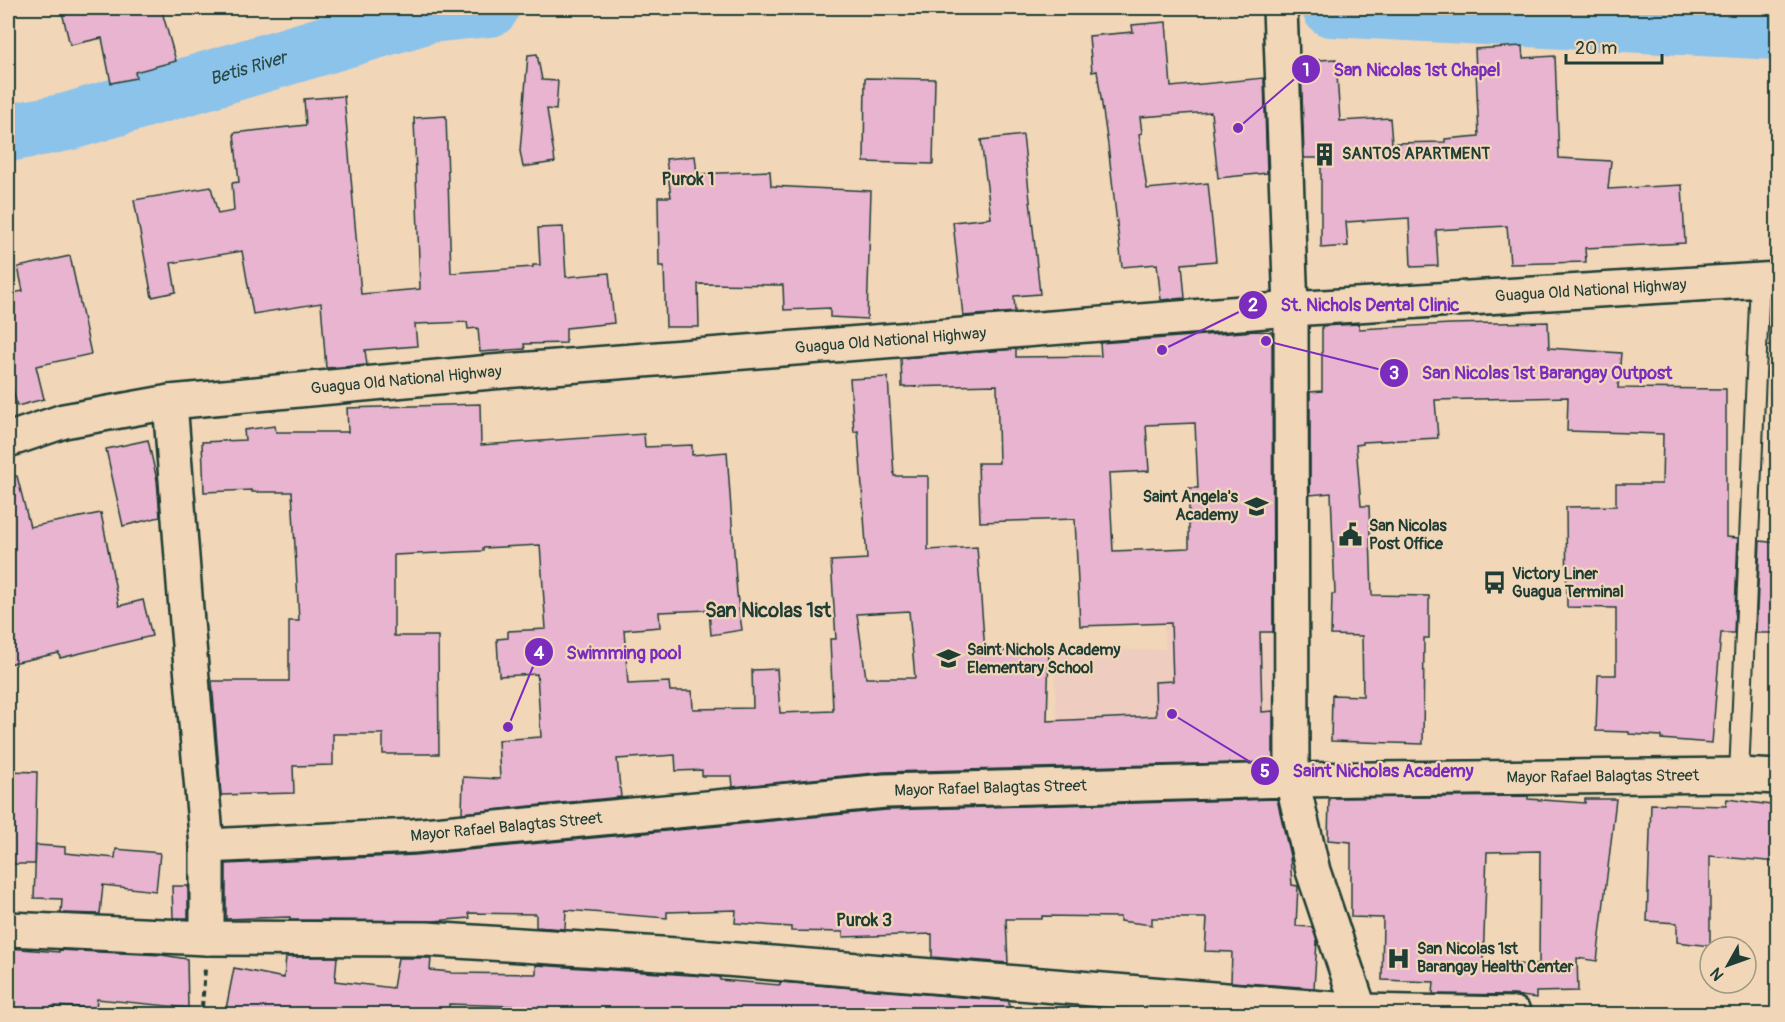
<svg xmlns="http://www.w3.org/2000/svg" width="1785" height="1022" viewBox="0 0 1785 1022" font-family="Pangolin,sans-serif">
	<rect width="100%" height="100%" fill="#f1d6b8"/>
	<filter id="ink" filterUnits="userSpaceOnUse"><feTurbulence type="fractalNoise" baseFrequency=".0167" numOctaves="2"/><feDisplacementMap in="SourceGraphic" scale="12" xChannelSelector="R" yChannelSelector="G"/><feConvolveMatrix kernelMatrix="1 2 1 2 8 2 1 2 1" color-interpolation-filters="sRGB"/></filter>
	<g filter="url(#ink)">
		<!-- built -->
		<path fill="#eeccbf" d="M 1285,454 L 1291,634 L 1192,637 L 1192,640 L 1283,636 L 1290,775 L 1060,784 L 1054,653 L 1165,649 L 1164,625 L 1191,624 L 1225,456 Z"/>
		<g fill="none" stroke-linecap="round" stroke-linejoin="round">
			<!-- river -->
			<g stroke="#8cc3ea" stroke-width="58">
				<path d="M 1331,8 L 1778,31"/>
				<path id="s1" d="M 8,133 L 67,122 L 429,14 L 490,8"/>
			</g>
		</g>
		<!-- building -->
		<path fill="#e8b4d0" stroke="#1f3d34" stroke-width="1.5" fill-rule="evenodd" d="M 61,8 L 161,8 L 176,61 L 135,72 L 136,78 L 111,83 L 102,38 L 70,45 Z
			M 1166,22 L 1171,87 L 1264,78 L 1267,173 L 1218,178 L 1211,112 L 1140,117 L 1142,133 L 1139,134 L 1147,189 L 1208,183 L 1216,261 L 1182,264 L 1185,298 L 1161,300 L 1157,264 L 1122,267 L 1108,145 L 1097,71 L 1092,72 L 1089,36 L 1133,32 L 1132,25 Z
			M 1522,46 L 1523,58 L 1555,56 L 1559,158 L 1611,161 L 1608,189 L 1682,185 L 1685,243 L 1585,248 L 1586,262 L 1510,264 L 1507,226 L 1436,230 L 1438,266 L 1411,267 L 1409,218 L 1346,222 L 1348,246 L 1321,248 L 1321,158 L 1304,158 L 1301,61 L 1336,59 L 1340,121 L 1390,118 L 1392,143 L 1445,142 L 1445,139 L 1479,136 L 1475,49 Z
			M 537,54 L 542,80 L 558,81 L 556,110 L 547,109 L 555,162 L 523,167 L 520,151 L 528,55 Z
			M 865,78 L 935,79 L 933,164 L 864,162 Z
			M 344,96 L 361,294 L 420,289 L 414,118 L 446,116 L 451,273 L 533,267 L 533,265 L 540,265 L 538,228 L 563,227 L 566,277 L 609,273 L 614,323 L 566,328 L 566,343 L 524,344 L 525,349 L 480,352 L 478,328 L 468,329 L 467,322 L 415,324 L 417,346 L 365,350 L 367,365 L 326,368 L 321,303 L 253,314 L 242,251 L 171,263 L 176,292 L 152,297 L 134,200 L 211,187 L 218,214 L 234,211 L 232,183 L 239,182 L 234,133 L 306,125 L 304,99 Z
			M 1023,135 L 1040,294 L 1014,296 L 1015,312 L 963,316 L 953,222 L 991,218 L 981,140 Z
			M 695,156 L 697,174 L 770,171 L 771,186 L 871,191 L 867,319 L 830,317 L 830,308 L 784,310 L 783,285 L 698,284 L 699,327 L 666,327 L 664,266 L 659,266 L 658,197 L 671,197 L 666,159 Z
			M 70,256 L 91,354 L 36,366 L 44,399 L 17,406 L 8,368 L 8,294 L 23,291 L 18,267 Z
			M 1548,322 L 1549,348 L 1621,353 L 1618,388 L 1726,389 L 1726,537 L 1738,538 L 1734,633 L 1721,633 L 1712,743 L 1661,739 L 1661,736 L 1629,734 L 1629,732 L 1596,731 L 1598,675 L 1616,675 L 1616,608 L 1567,607 L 1566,507 L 1616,506 L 1616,484 L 1662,484 L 1663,434 L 1567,431 L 1568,397 L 1435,400 L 1438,438 L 1363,442 L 1363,444 L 1356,445 L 1361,506 L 1369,506 L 1372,595 L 1429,596 L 1429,638 L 1424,638 L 1423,744 L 1331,741 L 1332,695 L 1363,696 L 1362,636 L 1331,635 L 1332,594 L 1335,594 L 1331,493 L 1310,495 L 1310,392 L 1322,391 L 1322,326 L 1359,324 L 1359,329 L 1450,324 Z
			M 1256,331 L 1272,332 L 1273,632 L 1260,632 L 1262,712 L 1273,711 L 1273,762 L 884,772 L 733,787 L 732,776 L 702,776 L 702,770 L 676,771 L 675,755 L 617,759 L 621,797 L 462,813 L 463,777 L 500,779 L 498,740 L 541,737 L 537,674 L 499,676 L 497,639 L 508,638 L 508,631 L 546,629 L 540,545 L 483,548 L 483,551 L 394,555 L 394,636 L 438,636 L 439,754 L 383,754 L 383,734 L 333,734 L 333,765 L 293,766 L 294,793 L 221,795 L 212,681 L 289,681 L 289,621 L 299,621 L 292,492 L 252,492 L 252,490 L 204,492 L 202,442 L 245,440 L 244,430 L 275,426 L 276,432 L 348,432 L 347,408 L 480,404 L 481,445 L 644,434 L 645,447 L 692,445 L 692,455 L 727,452 L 737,594 L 742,630 L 711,635 L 709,610 L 659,612 L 660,627 L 624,630 L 628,684 L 669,682 L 670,691 L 692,691 L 693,709 L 753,708 L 752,670 L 777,669 L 780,713 L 833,711 L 830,639 L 836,639 L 831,561 L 867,559 L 858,431 L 854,432 L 850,379 L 888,377 L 894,476 L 928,476 L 928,550 L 977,547 L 985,651 L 1049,651 L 1047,721 L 1156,716 L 1155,682 L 1173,681 L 1171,623 L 1080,626 L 1075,519 L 980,522 L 978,463 L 999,463 L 997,385 L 902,387 L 901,358 L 1016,349 L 1016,357 L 1101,356 L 1100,343 ZM 1195,423 L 1198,488 L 1189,488 L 1189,548 L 1113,551 L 1109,473 L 1149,471 L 1146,425 ZM 909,611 L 915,678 L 866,678 L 857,614 Z
			M 148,440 L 157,480 L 160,517 L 123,526 L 106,449 Z
			M 17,476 L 30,527 L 101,513 L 119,606 L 143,600 L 152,636 L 60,658 L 59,653 L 8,664 L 8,477 Z
			M 1760,541 L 1778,543 L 1778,633 L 1756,633 Z
			M 8,771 L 37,772 L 35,864 L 8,864 Z
			M 1528,796 L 1528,799 L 1585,803 L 1585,799 L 1616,799 L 1597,961 L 1577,958 L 1578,991 L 1536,992 L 1536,998 L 1514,995 L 1433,994 L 1434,982 L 1382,980 L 1383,918 L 1351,917 L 1351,842 L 1328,840 L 1329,798 ZM 1540,851 L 1539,965 L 1483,963 L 1487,852 Z
			M 1277,799 L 1290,856 L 1292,885 L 1298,886 L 1296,926 L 1312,927 L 1317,941 L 1314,988 L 1231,982 L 1232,952 L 1205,951 L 1207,918 L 1152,918 L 1152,925 L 1120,921 L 1120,917 L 1042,916 L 1042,919 L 1006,919 L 1008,963 L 932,957 L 932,934 L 843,937 L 843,932 L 791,931 L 791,927 L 735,923 L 736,910 L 667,912 L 667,918 L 566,910 L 565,929 L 536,927 L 536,914 L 469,913 L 470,918 L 433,921 L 290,920 L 290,917 L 226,919 L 226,864 L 415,855 L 886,810 Z
			M 1727,799 L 1778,806 L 1778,862 L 1710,856 L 1710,946 L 1677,942 L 1677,923 L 1647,921 L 1651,804 L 1726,806 Z
			M 36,845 L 65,847 L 65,853 L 115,858 L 116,849 L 160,853 L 156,891 L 103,885 L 100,914 L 61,913 L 62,899 L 34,898 Z
			M 172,886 L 188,886 L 188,918 L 173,918 Z
			M 8,948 L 59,952 L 59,950 L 162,955 L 187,959 L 188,1008 L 97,999 L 96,1008 L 53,1006 L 53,1014 L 8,1014 Z
			M 286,957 L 337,957 L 335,981 L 393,988 L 398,958 L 431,958 L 430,970 L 451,972 L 451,973 L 536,974 L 536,965 L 720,977 L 720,980 L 780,985 L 780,982 L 1009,1001 L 1009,1014 L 512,1014 L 513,1006 L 449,1004 L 449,1014 L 225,1014 L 234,968 L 284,978 Z"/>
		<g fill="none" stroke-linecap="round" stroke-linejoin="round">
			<defs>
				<path id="lane" d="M 1739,775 L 1760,280"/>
				<g id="street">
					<path d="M 170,402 L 187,622 L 207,846 L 207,938"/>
					<path id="s2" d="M 207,846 L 413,836 L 885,791 L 1292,780 L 1313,871 L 1360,1011"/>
					<path d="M 8,929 L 207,938 L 426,939 L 676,955 L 1360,1011 L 1514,1014"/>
				</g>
				<g id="secondary">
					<path id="s3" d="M 1280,8 L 1291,309 L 1292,780 L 1739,775 L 1778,777"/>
					<path id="s4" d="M 8,440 L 64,421 L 170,402 L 491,372 L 1291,309 L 1778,279"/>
				</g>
			</defs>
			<!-- lane casing -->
			<use href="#lane" stroke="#1f3d34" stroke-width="22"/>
			<!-- street casing -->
			<use href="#street" stroke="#1f3d34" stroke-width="38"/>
			<!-- secondary casing -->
			<use href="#secondary" stroke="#1f3d34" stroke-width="38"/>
			<!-- path -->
			<path stroke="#1f3d34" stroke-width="4" stroke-dasharray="6 4.5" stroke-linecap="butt" d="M 202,1007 L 205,969"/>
			<!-- lane -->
			<use href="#lane" stroke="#f1d6b8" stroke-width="18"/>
			<!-- street -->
			<use href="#street" stroke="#f1d6b8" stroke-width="33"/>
			<!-- secondary -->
			<use href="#secondary" stroke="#f1d6b8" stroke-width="33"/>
		</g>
	</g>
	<!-- icons -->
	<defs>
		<symbol id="building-bare" viewBox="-9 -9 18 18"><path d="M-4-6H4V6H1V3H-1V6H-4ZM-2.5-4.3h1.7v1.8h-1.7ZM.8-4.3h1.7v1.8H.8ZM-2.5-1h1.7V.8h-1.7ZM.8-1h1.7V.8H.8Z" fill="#1f3d34" stroke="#f1d6b8" stroke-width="2.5" paint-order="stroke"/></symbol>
		<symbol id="school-bare" viewBox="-9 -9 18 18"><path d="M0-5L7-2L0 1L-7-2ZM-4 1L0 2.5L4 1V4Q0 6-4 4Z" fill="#1f3d34" stroke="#f1d6b8" stroke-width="2.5" paint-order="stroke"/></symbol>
		<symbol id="civic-bare" viewBox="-9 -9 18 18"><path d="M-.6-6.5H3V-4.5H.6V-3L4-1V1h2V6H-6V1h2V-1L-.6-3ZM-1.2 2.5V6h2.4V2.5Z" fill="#1f3d34" stroke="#f1d6b8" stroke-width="2.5" paint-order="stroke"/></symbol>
		<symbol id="bus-bare" viewBox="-9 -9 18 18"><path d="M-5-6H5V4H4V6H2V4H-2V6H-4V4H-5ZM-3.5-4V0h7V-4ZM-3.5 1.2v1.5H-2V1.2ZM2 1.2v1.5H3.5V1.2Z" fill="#1f3d34" stroke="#f1d6b8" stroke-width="2.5" paint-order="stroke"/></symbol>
		<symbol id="hospital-bare" viewBox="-9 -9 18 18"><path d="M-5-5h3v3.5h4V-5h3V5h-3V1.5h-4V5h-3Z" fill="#1f3d34" stroke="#f1d6b8" stroke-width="2.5" paint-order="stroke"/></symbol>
	</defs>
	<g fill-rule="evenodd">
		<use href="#building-bare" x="1308" y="138" width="33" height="33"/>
		<use href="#school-bare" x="1240" y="490" width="33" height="33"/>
		<use href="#civic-bare" x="1334" y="518" width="33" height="33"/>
		<use href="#bus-bare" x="1478" y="566" width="33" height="33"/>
		<use href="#school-bare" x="932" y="642" width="33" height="33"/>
		<use href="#hospital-bare" x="1382" y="942" width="33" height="33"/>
	</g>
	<g text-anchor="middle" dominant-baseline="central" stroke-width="4.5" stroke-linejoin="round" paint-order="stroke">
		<!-- poi labels -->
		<g font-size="16" font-weight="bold" fill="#1f3d34" stroke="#f1d6b8" text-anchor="start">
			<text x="1342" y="154">SANTOS APARTMENT</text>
			<text x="1238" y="497" text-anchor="end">Saint Angela's<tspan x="1238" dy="18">Academy</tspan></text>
			<text x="1369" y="526">San Nicolas<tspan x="1369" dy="18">Post Office</tspan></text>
			<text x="1512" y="574">Victory Liner<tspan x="1512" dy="18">Guagua Terminal</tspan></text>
			<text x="967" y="650">Saint Nichols Academy<tspan x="967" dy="18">Elementary School</tspan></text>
			<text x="1417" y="949">San Nicolas 1st<tspan x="1417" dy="18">Barangay Health Center</tspan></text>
		</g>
		<!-- street labels -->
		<g font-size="16" fill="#1f3d34" stroke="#f1d6b8">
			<text stroke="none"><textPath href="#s4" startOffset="1592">Guagua Old National Highway</textPath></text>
			<text stroke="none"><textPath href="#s4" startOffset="890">Guagua Old National Highway</textPath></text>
			<text stroke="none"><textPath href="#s4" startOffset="404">Guagua Old National Highway</textPath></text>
			<text stroke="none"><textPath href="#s3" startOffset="1083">Mayor Rafael Balagtas Street</textPath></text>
			<text stroke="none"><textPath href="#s2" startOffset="786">Mayor Rafael Balagtas Street</textPath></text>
			<text stroke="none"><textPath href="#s2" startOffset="300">Mayor Rafael Balagtas Street</textPath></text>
		</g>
		<!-- water labels -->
		<g font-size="18" font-style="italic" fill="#2a4a46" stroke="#f1d6b8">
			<text stroke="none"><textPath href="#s1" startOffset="249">Betis River</textPath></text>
		</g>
		<!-- neighbourhood labels -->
		<g font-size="18" font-weight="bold" fill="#1f3d34" stroke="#f1d6b8">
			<text x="688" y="179">Purok 1</text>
			<text x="864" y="920">Purok 3</text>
		</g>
		<!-- quarter labels -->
		<g font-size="20" font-weight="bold" fill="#1f3d34" stroke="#f1d6b8">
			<text x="768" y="610">San Nicolas 1st</text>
		</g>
	</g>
	<!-- callouts -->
	<path fill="none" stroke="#7b2cbf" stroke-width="2" d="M1238 128L1306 69M1162 350L1253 305M1266 341L1394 373M508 727L539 652M1172 714L1265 771"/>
	<g fill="#7b2cbf" stroke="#f1d6b8" stroke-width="2">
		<circle cx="1238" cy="128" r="6"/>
		<circle cx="1162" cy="350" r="6"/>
		<circle cx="1266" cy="341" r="6"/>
		<circle cx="508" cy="727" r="6"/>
		<circle cx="1172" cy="714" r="6"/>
		<circle cx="1306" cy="69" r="15"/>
		<circle cx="1253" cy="305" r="15"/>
		<circle cx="1394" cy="373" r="15"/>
		<circle cx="539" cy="652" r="15"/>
		<circle cx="1265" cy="771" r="15"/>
	</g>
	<g font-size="18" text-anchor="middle" font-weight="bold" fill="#fff">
		<text x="1306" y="76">1</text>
		<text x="1253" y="311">2</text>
		<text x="1394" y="379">3</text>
		<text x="539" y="659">4</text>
		<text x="1265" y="777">5</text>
	</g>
	<g font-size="18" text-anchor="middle" font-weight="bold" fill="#7b2cbf" stroke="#f1d6b8" stroke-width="4.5" stroke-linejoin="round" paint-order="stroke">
		<text x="1417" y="76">San Nicolas 1st Chapel</text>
		<text x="1370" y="311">St. Nichols Dental Clinic</text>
		<text x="1547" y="379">San Nicolas 1st Barangay Outpost</text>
		<text x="624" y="659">Swimming pool</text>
		<text x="1383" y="777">Saint Nicholas Academy</text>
	</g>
	<!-- margin -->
	<rect width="1785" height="1022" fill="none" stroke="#f1d6b8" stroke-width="30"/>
	<rect x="15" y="15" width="1755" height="992" fill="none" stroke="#1f3d34" stroke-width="2" filter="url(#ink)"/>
	<!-- north arrow -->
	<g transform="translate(1728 965) rotate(230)"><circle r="28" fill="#f1d6b8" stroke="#9d9983" stroke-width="1.5"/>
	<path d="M0-4.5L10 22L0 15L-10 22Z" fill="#1f3d34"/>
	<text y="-9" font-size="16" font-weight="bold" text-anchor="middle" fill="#1f3d34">N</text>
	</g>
	<!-- scale -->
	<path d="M1566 54v9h96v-9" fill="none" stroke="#1f3d34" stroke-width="3"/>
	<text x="1575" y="54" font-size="18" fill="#1f3d34" stroke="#f1d6b8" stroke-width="4.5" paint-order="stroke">20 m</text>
</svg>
